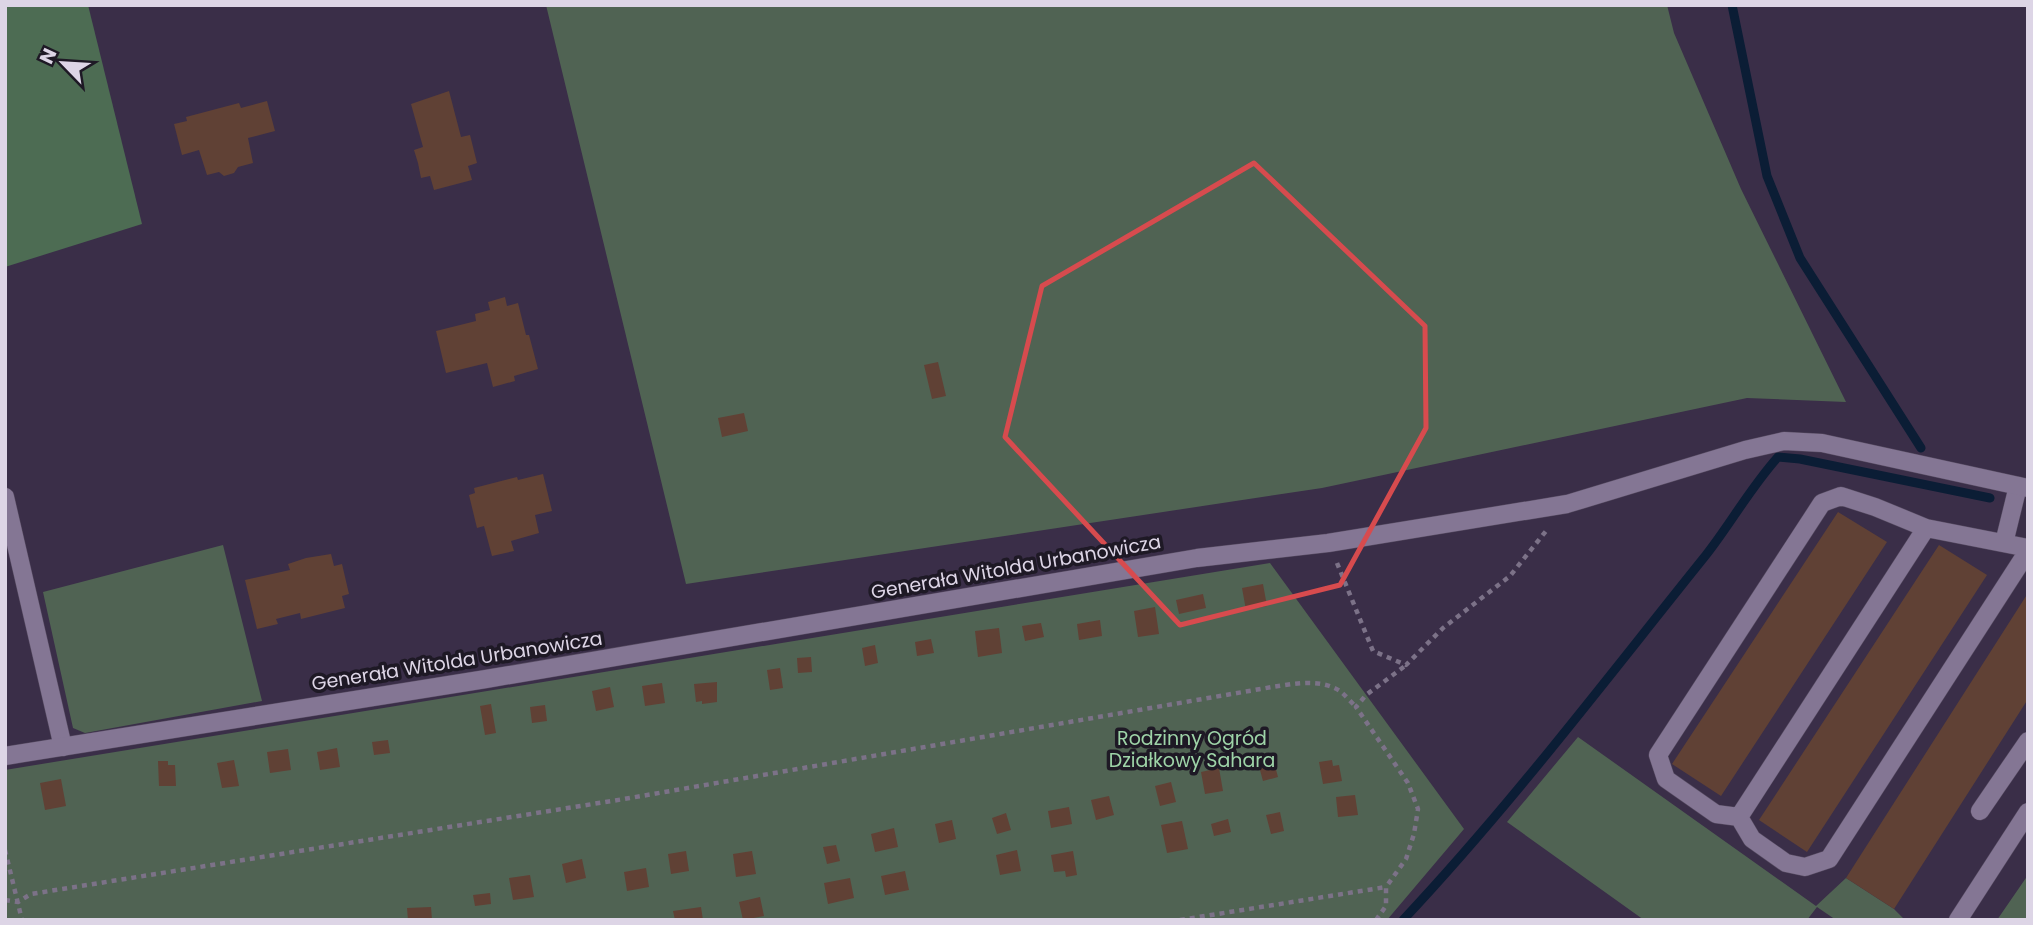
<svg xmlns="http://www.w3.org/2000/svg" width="2033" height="925" viewBox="0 0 2033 925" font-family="Poppins,sans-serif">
	<rect width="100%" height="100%" fill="#3a2e48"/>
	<!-- green -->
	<path fill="#506353" d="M 546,5 L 1667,5 L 1674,33 L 1741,189 L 1846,402 L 1747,398 L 1322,488 L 686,584 Z
		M 223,545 L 262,701 L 85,733 L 73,728 L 43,592 Z
		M 1270,563 L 1464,829 L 1387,920 L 5,920 L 5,770 Z
		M 1578,737 L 1816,906 L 1846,878 L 1894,909 L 1905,920 L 1836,920 L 1817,907 L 1807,920 L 1644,920 L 1507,822 Z
		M 2028,875 L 2028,920 L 1997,920 Z"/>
	<!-- forest -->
	<path fill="#4d6c53" d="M 5,5 L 88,5 L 142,224 L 5,267 Z"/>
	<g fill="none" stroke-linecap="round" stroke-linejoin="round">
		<!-- stream -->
		<path stroke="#0b1d35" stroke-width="9" d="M 1732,5 L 1767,176 L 1800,258 L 1921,448
			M 1403,920 C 1511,805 1607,678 1706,555 C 1731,523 1751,487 1778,457 L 1800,459 L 1990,498"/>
	</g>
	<!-- building -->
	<path fill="#604135" d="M 449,91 L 461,137 L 470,135 L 477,163 L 468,166 L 472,180 L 434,190 L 430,176 L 421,178 L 418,163 L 414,150 L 423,147 L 411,104 Z
		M 267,101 L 275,131 L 248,138 L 253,163 L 238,167 L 234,173 L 224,176 L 219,172 L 207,175 L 199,150 L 182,155 L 174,124 L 187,121 L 186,117 L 239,103 L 241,108 Z
		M 505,297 L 507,306 L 518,303 L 526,335 L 529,335 L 538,369 L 514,376 L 515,381 L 493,387 L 487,363 L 446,373 L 436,331 L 476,321 L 475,314 L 490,310 L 488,302 Z
		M 938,362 L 946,396 L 932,399 L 924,365 Z
		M 744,413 L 748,431 L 722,437 L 718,418 Z
		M 543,474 L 552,511 L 535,515 L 539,533 L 511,541 L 514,551 L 492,556 L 484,526 L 477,528 L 469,495 L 475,493 L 474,488 L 517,477 L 518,480 Z
		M 1838,512 L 1887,542 L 1721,796 L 1672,764 Z
		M 1939,545 L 1987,575 L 1807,852 L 1759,820 Z
		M 331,554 L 334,566 L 342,564 L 349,594 L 342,596 L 345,608 L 301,619 L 300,613 L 276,619 L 278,624 L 257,629 L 245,580 L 290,570 L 288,564 L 306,558 Z
		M 1263,584 L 1267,606 L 1246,610 L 1242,588 Z
		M 2028,593 L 2028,699 L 1894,909 L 1846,878 Z
		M 1203,594 L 1206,608 L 1179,614 L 1176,600 Z
		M 1155,607 L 1159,634 L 1138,637 L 1134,611 Z
		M 1100,620 L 1102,636 L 1079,640 L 1077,624 Z
		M 1041,623 L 1044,637 L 1025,641 L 1022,626 Z
		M 999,628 L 1002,653 L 978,657 L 975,631 Z
		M 931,639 L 934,653 L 917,656 L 915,642 Z
		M 875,645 L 878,663 L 865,666 L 862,648 Z
		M 811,657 L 812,672 L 798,673 L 797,658 Z
		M 780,668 L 783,688 L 770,690 L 767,670 Z
		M 717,682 L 717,702 L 702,704 L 702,701 L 696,702 L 694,684 Z
		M 662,683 L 665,703 L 645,706 L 642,686 Z
		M 610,687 L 614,707 L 596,711 L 592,691 Z
		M 491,704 L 496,733 L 485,735 L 480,706 Z
		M 545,705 L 547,721 L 532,723 L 530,707 Z
		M 388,740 L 390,753 L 374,755 L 372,742 Z
		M 337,748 L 340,767 L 320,770 L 317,752 Z
		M 288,749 L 291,770 L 270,773 L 267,752 Z
		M 1272,755 L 1278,777 L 1263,781 L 1257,759 Z
		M 234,760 L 239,786 L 222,788 L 217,763 Z
		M 1332,760 L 1333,766 L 1339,765 L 1342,781 L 1323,784 L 1319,762 Z
		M 158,761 L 168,761 L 168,765 L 175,765 L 176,786 L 159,786 Z
		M 1219,768 L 1223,791 L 1205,794 L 1201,772 Z
		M 61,779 L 66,806 L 45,810 L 40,783 Z
		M 1171,782 L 1176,802 L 1160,806 L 1155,786 Z
		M 1355,795 L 1358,815 L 1338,817 L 1336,797 Z
		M 1109,796 L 1114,815 L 1096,820 L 1091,800 Z
		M 1069,807 L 1072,824 L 1051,828 L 1048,811 Z
		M 1280,812 L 1284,831 L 1271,834 L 1266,815 Z
		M 1006,813 L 1011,830 L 997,834 L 992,818 Z
		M 1228,819 L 1231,832 L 1214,836 L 1211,824 Z
		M 952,820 L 956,839 L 939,843 L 935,824 Z
		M 1182,821 L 1188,849 L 1167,853 L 1161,825 Z
		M 894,828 L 898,847 L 875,852 L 871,834 Z
		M 836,845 L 840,861 L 827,864 L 823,847 Z
		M 1017,850 L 1021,871 L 1000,875 L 996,855 Z
		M 686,851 L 689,871 L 671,874 L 668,854 Z
		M 752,851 L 756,874 L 736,877 L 733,854 Z
		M 1073,851 L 1077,875 L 1066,877 L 1065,871 L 1054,872 L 1051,855 Z
		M 582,859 L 586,878 L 566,883 L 562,864 Z
		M 646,868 L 649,887 L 627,891 L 624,872 Z
		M 905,871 L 909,890 L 885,895 L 881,876 Z
		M 530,875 L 534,897 L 513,900 L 509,878 Z
		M 850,878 L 854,898 L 828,904 L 824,883 Z
		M 490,893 L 491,904 L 475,906 L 473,895 Z
		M 760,897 L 764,916 L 743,920 L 739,902 Z
		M 431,907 L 432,920 L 408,920 L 407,908 Z
		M 701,907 L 703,920 L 675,920 L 673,911 Z"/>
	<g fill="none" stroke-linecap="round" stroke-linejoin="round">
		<defs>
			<path id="service" d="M 5,497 L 63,747
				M 2004,543 L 2018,486
				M 2028,548 L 1926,528 L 1875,507 L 1841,496 L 1822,503 L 1658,755 L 1666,779 L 1716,814 L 1739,817 L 1752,839 L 1786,863 L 1805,867 L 1829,859 L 2028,551
				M 1980,811 L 2028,741
				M 1739,817 L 1926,528
				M 1958,920 L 2028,812"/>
			<path id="minor" d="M 5,756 L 486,679 L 1197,558 L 1328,543 L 1567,504 L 1745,450 L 1784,441 L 1822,443 L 2028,488"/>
		</defs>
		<!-- service casing -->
		<use href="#service" stroke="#564b61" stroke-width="19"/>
		<!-- minor casing -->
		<use href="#minor" stroke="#564b61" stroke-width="19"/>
		<!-- path -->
		<path stroke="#7c7288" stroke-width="4.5" stroke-dasharray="5 5" stroke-linecap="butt" d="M 1337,563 L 1373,651 L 1406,665 L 1443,628 L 1510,576 L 1546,531
			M 5,850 L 22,920
			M 5,900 L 18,902 L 31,894 L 624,799 L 1272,687 C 1293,684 1320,678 1340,691 C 1345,695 1351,702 1356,707
			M 1180,920 L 1386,887
			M 1376,920 L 1386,906 L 1386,887 L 1406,859 L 1414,834 L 1418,809 L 1408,783 L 1356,707 L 1366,695 L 1405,666"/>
		<!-- service -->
		<use href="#service" stroke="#847694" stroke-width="18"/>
		<!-- minor -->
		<use href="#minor" stroke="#847694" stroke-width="18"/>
	</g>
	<!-- marked area -->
	<path fill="none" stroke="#d74b4e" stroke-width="5" stroke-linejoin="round" d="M 1254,163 L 1425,326 L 1426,428 L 1340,585 L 1180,625 L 1005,437 L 1042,286 Z"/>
	<g text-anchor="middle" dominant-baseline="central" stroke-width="7" stroke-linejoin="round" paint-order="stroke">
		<!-- street labels -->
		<g font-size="19" fill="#ddd5e6" stroke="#1e1925">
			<text transform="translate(1016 567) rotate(-10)">Generała Witolda Urbanowicza</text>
			<text transform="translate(457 661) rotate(-9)">Generała Witolda Urbanowicza</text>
		</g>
		<!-- park labels -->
		<g font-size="19" fill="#9ed4a8" stroke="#1e1925">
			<text x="1192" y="738">Rodzinny Ogród<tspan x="1192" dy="22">Działkowy Sahara</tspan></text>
		</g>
	</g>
	<!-- border -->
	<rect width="2033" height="925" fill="none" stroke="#ddd5e6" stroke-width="14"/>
	<!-- north arrow -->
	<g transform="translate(63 63) rotate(295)" stroke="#1e1925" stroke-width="5" paint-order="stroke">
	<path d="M0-5L12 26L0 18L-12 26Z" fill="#ddd5e6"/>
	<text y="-10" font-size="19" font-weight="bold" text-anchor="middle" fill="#ddd5e6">N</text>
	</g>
</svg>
